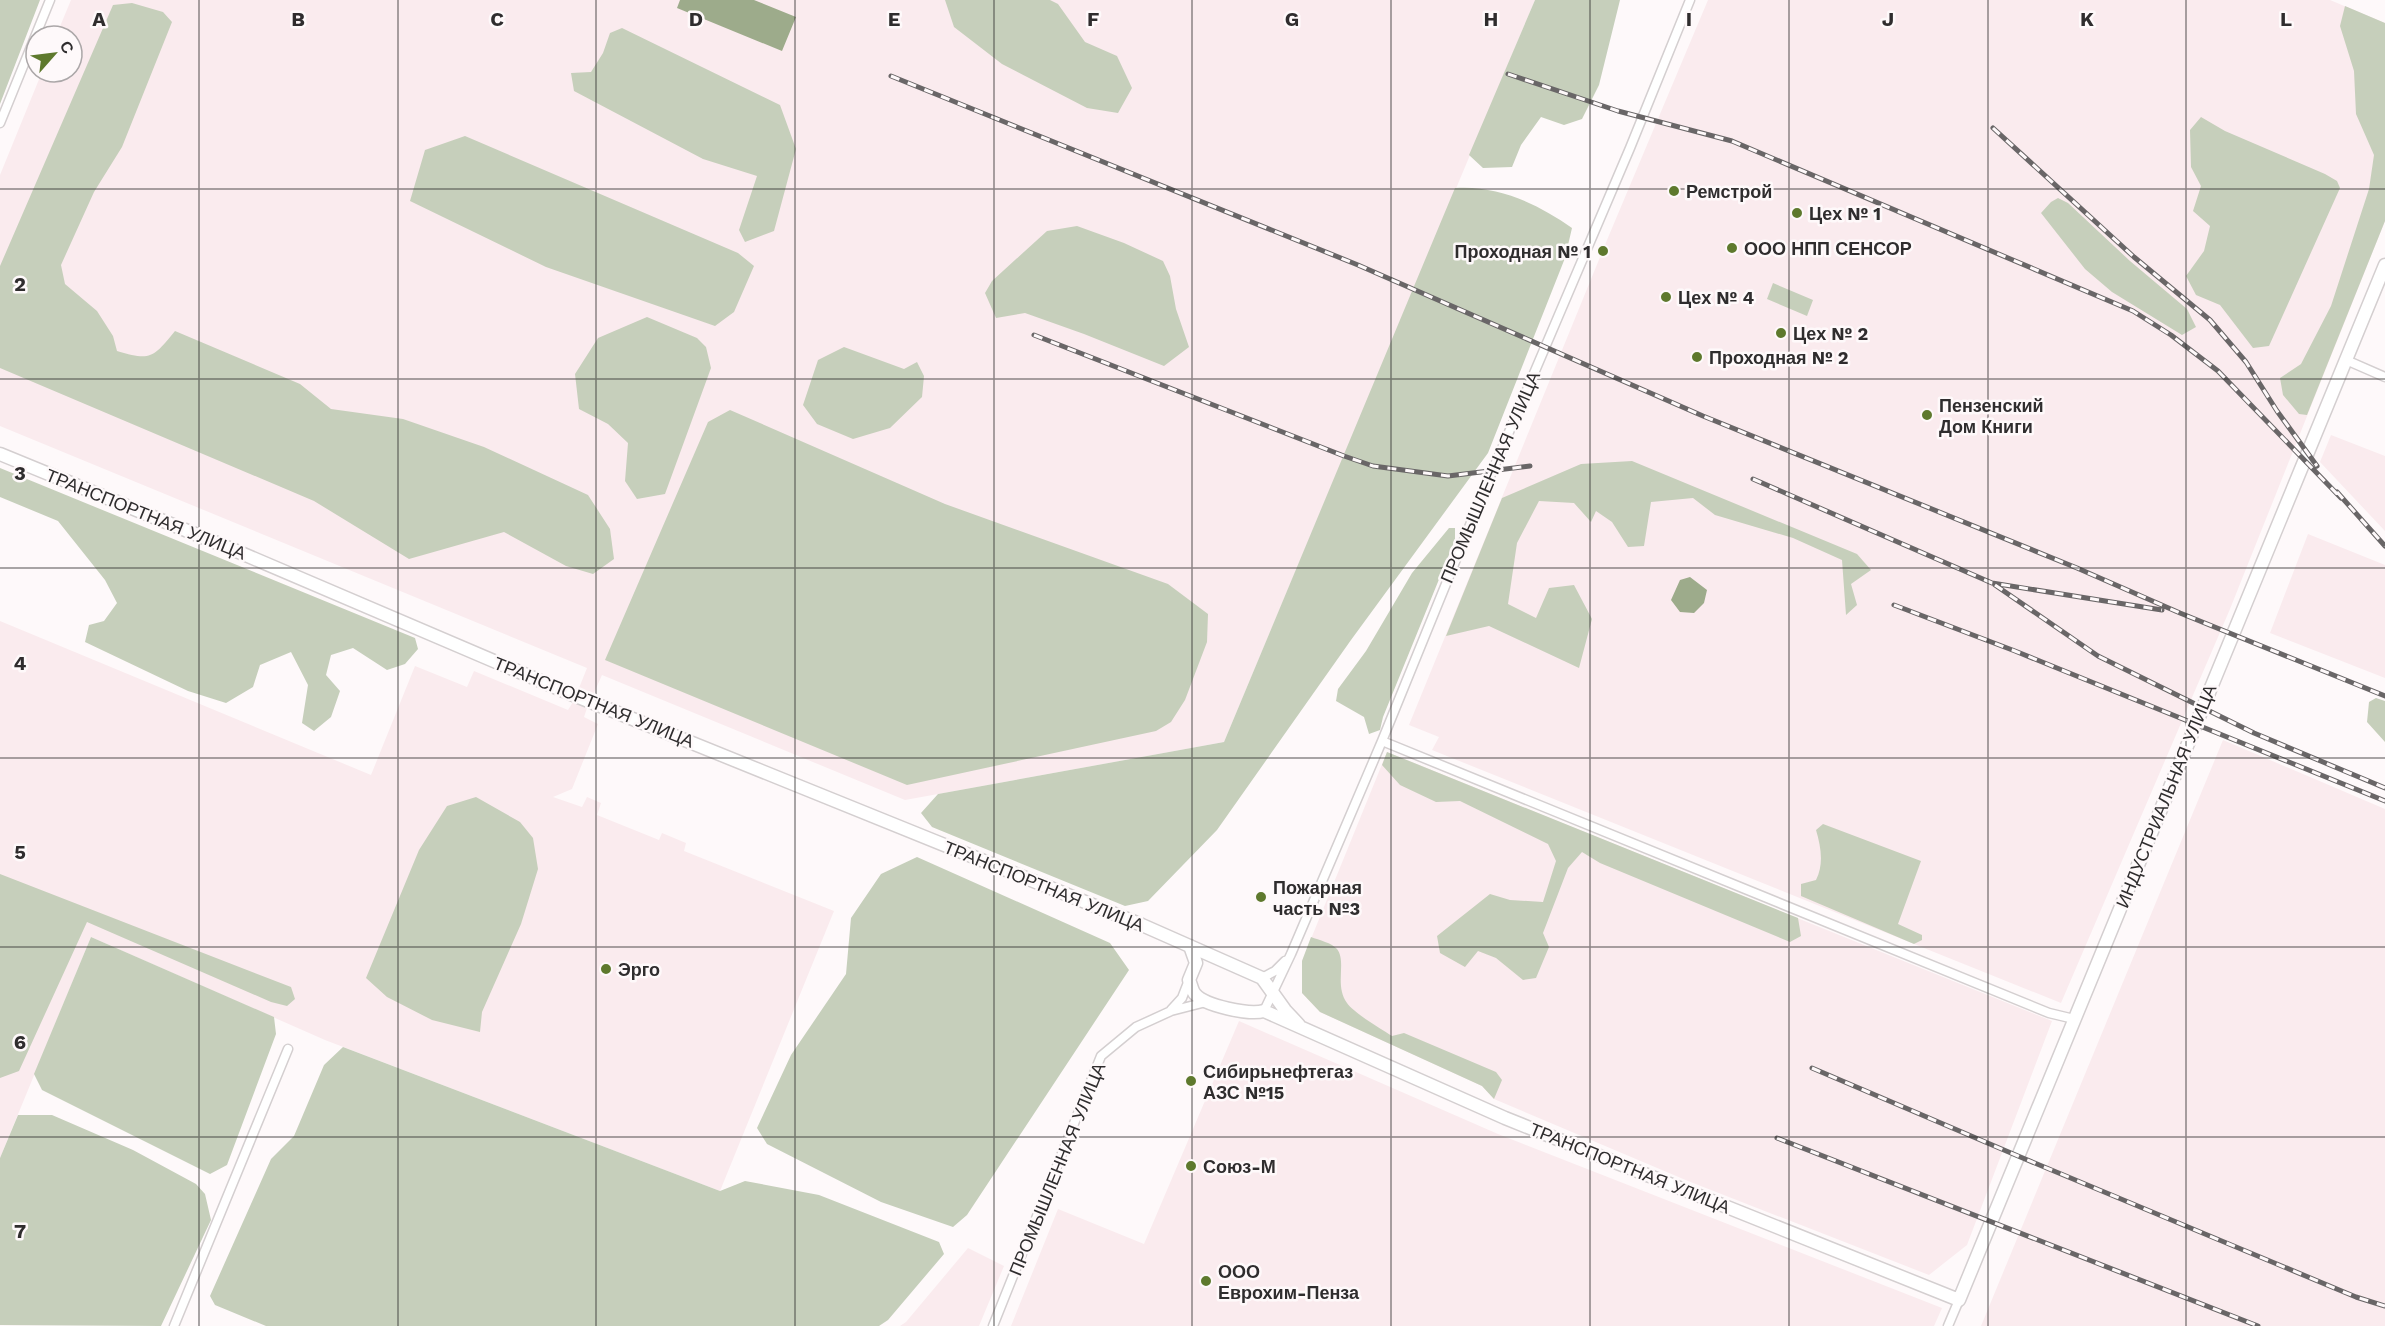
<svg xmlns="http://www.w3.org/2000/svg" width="2385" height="1326" viewBox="0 0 2385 1326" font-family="'Work Sans',sans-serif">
	<rect width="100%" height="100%" fill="#fef9fa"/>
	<!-- built -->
	<path fill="#faebee" d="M 71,0 L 1535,0 L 1224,742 L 905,800 L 602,675 L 593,695 L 586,691 L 579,688 L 587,668 L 0,426 L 0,175 L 42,72 L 72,72 L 72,36 L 56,36 Z
		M 1708,0 L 2330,0 L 2385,23 L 2385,221 L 2230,609 L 2061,1003 L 1432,750 L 1439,737 L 1409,725 L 1607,240 Z
		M 2331,435 L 2385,456 L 2385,531 L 2320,462 Z
		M 2308,534 L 2385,565 L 2385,678 L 2270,633 Z
		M 0,621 L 371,775 L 415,666 L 467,687 L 474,671 L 568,710 L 573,702 L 587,708 L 584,717 L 598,724 L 572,789 L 553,797 L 582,807 L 587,797 L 601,803 L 597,815 L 659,840 L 662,833 L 686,843 L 684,851 L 834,911 L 720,1191 L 325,1040 L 91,937 L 0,1158 Z
		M 2223,740 L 2385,809 L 2385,1326 L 1981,1326 Z
		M 1387,752 L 2052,1021 L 1967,1245 L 1929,1275 L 1688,1181 L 1494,1099 L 1482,1086 L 1320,1012 L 1302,993 L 1302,961 Z
		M 1239,1021 L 1498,1134 L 1942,1308 L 1934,1326 L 1011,1326 L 1058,1209 L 1144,1244 Z
		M 968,1248 L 1004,1266 L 979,1326 L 900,1326 L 906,1322 Z"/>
	<!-- green -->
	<path fill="#c6cfbb" d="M 0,0 L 40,0 L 0,104 Z
		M 945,0 L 1050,0 L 1058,4 L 1085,42 L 1117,56 L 1132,88 L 1118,113 L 1087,108 L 1002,64 L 954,27 Z
		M 1535,0 L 1620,0 L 1599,85 L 1582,119 L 1564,125 L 1541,117 L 1521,145 L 1512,167 L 1483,168 L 1469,155 Z
		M 132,3 L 163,12 L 172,22 L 122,147 L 94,192 L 61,265 L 65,284 L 97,311 L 113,336 L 117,351 C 151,361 153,358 175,331 L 300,384 L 331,409 L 403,419 L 484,447 L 588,495 L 610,529 L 614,559 L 593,574 L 566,566 L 504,532 L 409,559 L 314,501 L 0,368 L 0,266 L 113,5 Z
		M 2345,6 L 2385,23 L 2385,221 L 2307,415 L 2299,414 L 2283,395 L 2280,378 L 2301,364 L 2331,306 L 2369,189 L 2374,155 L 2356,114 L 2354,71 L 2340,26 Z
		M 622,28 L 780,105 L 796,149 L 774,231 L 745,242 L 739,230 L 757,176 L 703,159 L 574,91 L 571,73 L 591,72 L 603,53 L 610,33 Z
		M 2201,117 L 2225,131 L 2325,174 L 2337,181 L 2340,188 L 2269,346 L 2253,348 L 2220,305 L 2196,295 L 2186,276 L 2204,251 L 2210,226 L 2193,211 L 2201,186 L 2191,167 L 2190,130 Z
		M 465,136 L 738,253 L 754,266 L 734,312 L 715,326 L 546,267 L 410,201 L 425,150 Z
		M 1455,188 C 1498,185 1538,204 1572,228 L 1565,258 L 1488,453 L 1351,640 L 1217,830 L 1148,901 L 1125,906 L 932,827 L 921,813 L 938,794 L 1224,742 Z
		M 2058,198 L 2068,203 L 2130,261 L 2187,309 L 2196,327 L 2182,335 L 2112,292 L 2085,269 L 2041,213 L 2051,202 Z
		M 1077,226 L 1124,243 L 1163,261 L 1170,276 L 1176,309 L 1189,347 L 1164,366 L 1084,334 L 1025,313 L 996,318 L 985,293 L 992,281 L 1047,231 Z
		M 1773,283 L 1813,300 L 1807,316 L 1767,299 Z
		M 647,317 L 697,338 L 706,347 L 711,368 L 665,494 L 637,499 L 625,481 L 628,443 L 608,424 L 579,409 L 575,374 L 598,338 Z
		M 844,347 L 904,369 L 917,362 L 924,376 L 922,397 L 890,428 L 853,439 L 817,424 L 803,405 L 818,360 Z
		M 730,410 L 945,504 L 1168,584 L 1208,614 L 1207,642 L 1185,700 L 1171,722 L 1156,731 L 907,785 L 605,660 L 708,422 Z
		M 1632,461 L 1857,554 L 1871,570 L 1851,584 L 1857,605 L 1846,615 L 1842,560 L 1793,538 L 1715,515 L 1693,498 L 1651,502 L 1644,546 L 1628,547 L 1612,522 L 1596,511 L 1591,522 L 1574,503 L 1539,501 L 1517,543 L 1508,604 L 1536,618 L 1549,588 L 1574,585 L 1592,619 L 1579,668 L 1489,626 L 1446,636 L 1502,498 L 1581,464 Z
		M 0,468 L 415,638 L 418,649 L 405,664 L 387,670 L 353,648 L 331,655 L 326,675 L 340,691 L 331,717 L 314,731 L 302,723 L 308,685 L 291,652 L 260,665 L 253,687 L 226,703 L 188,691 L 85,642 L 89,625 L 104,621 L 117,603 L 105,580 L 58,521 L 0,497 Z
		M 1449,528 L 1455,528 L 1455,540 L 1383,717 L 1380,730 L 1369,734 L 1364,717 L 1336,701 L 1338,689 L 1366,651 L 1412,573 Z
		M 2376,698 L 2385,701 L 2385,742 L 2367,722 L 2369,702 Z
		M 1387,752 L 1798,918 L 1801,936 L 1790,942 L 1600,863 L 1582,852 L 1568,868 L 1543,933 L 1549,947 L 1536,978 L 1523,980 L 1496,958 L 1478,951 L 1465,967 L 1440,953 L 1437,936 L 1490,894 L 1510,900 L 1543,902 L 1556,861 L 1548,844 L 1460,801 L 1436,802 L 1400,785 L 1382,765 Z
		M 476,797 L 520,822 L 533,838 L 538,869 L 521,924 L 482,1012 L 480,1032 L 432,1020 L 387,997 L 366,978 L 419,850 L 447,806 Z
		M 1823,824 L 1921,861 L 1898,924 L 1922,935 L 1922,940 L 1914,944 L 1801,896 L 1801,884 L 1816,880 C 1824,864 1821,847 1816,830 Z
		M 917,857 L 1110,943 L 1129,970 L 967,1215 L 953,1227 L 881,1202 L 767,1144 L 757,1128 L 791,1055 L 846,974 L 851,918 L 881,874 Z
		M 0,874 L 291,987 L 295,999 L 287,1006 L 271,1002 L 87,922 L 19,1071 L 0,1078 Z
		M 91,937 L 274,1017 L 276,1034 L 227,1165 L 210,1174 L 42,1090 L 34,1074 Z
		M 1311,937 C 1319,940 1332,943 1337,949 C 1347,962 1334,985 1347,1003 C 1354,1013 1381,1029 1392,1036 L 1404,1033 L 1496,1072 L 1502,1080 L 1494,1099 L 1482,1086 L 1320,1012 L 1302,993 L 1302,961 Z
		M 343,1047 L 720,1191 L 745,1181 L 819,1195 L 939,1242 L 944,1254 L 888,1320 L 879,1326 L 266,1326 L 215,1305 L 210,1296 L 271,1159 L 294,1136 L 324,1065 Z
		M 18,1115 L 52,1115 L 133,1150 L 196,1184 L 205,1194 L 211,1220 L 161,1326 L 0,1325 L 0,1158 Z"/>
	<!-- water -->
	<path fill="#9dab8b" d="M 680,0 L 754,0 L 796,17 L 782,51 L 677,8 Z
		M 1690,577 L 1707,590 L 1704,603 L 1694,613 L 1680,612 L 1671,600 L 1680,580 Z"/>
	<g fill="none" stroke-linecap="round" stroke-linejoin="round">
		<defs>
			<path id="street" d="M 0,123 L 50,0
				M 2346,360 L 2385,377
				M 1382,741 L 2049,1013 L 2074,1019
				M 1262,978 L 1275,971 L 1285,961
				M 1171,1010 L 1182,998 L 1189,980
				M 1264,1011 L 1291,954 L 1382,741 L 1483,493 L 1630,148 L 1690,0
				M 174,1326 L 288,1049
				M 993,1326 L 1101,1056 L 1136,1027 L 1171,1011 L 1206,1002
				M 1948,1326 L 1959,1300"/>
			<path id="secondary" d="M 0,454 L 234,550 L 571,694 L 1142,925 L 1262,978 L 1285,1010 L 1299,1025
				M 1190,946 L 1196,963 L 1189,980 C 1191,984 1192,991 1195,994 C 1205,1006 1249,1015 1264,1011 L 1505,1118 L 1959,1300 L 2385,265"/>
		</defs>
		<!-- street casing -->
		<use href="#street" stroke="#d4cfd0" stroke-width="11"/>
		<!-- secondary casing -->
		<use href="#secondary" stroke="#d4cfd0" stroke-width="15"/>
		<!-- street -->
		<use href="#street" stroke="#fff" stroke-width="8"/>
		<!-- secondary -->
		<use href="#secondary" stroke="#fff" stroke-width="12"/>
		<defs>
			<path id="rail" d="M 1508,74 L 1618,111 L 1732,141 L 2133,311 L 2171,335 L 2218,371 L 2341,498
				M 891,76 L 1358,265 L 1703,416 L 2077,568 L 2180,613 L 2385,696
				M 1993,128 L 2134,257 L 2210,320 L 2246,362 L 2277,411 L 2317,466
				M 1034,335 L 1344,456 L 1373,466 L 1448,476 L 1530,466
				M 1753,479 L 1992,583 L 2162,610
				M 2337,492 L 2385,546
				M 1995,585 L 2098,656 L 2254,733 L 2385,788
				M 1894,605 L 2015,651 L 2385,801
				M 1812,1068 L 2018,1156 L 2356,1297 L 2385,1306
				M 1777,1138 L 2258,1326"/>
		</defs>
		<!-- rail casing -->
		<use href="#rail" stroke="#696667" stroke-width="5"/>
		<!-- rail -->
		<use href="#rail" stroke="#fef9fa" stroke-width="3" stroke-dasharray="9" stroke-linecap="butt"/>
	</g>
	<!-- grid -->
	<path fill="none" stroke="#2f2d2e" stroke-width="1.5" stroke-opacity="0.55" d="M 199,0 L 199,1326M 398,0 L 398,1326M 596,0 L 596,1326M 795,0 L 795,1326M 994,0 L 994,1326M 1192,0 L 1192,1326M 1391,0 L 1391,1326M 1590,0 L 1590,1326M 1789,0 L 1789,1326M 1988,0 L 1988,1326M 2186,0 L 2186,1326M 0,189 L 2385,189M 0,379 L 2385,379M 0,568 L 2385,568M 0,758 L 2385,758M 0,947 L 2385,947M 0,1137 L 2385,1137"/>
	<!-- markers -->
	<g fill="#5e792d" stroke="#fef9fa" stroke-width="2">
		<circle cx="1674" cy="191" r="6"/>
		<circle cx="1797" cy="213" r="6"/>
		<circle cx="1732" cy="248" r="6"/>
		<circle cx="1603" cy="251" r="6"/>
		<circle cx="1666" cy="297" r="6"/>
		<circle cx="1781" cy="333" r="6"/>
		<circle cx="1697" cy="357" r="6"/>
		<circle cx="1927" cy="415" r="6"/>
		<circle cx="1261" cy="897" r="6"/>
		<circle cx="606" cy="969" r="6"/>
		<circle cx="1191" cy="1081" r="6"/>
		<circle cx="1191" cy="1166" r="6"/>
		<circle cx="1206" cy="1281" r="6"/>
	</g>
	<g text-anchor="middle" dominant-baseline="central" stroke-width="5" stroke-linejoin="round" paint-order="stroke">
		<!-- poi labels -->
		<g font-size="18" font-weight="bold" fill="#2f2d2e" stroke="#fef9fa" text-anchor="start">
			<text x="1686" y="191">Ремстрой</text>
			<text x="1809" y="213">Цех № 1</text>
			<text x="1744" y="248">ООО НПП СЕНСОР</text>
			<text x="1591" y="251" text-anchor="end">Проходная № 1</text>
			<text x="1678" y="297">Цех № 4</text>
			<text x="1793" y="333">Цех № 2</text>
			<text x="1709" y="357">Проходная № 2</text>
			<text x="1939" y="405">Пензенский<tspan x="1939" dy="21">Дом Книги</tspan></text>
			<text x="1273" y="887">Пожарная<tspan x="1273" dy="21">часть №3</tspan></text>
			<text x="618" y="969">Эрго</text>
			<text x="1203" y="1071">Сибирьнефтегаз<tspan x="1203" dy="21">АЗС №15</tspan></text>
			<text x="1203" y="1166">Союз-М</text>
			<text x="1218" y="1271">ООО<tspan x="1218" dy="21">Еврохим-Пенза</tspan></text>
		</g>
		<!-- street labels -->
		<g font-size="18" fill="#2f2d2e" stroke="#fef9fa">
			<text transform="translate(1490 477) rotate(-67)">ПРОМЫШЛЕННАЯ УЛИЦА</text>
			<text transform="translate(146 514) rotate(22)">ТРАНСПОРТНАЯ УЛИЦА</text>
			<text transform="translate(594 702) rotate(22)">ТРАНСПОРТНАЯ УЛИЦА</text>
			<text transform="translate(2166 796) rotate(-68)">ИНДУСТРИАЛЬНАЯ УЛИЦА</text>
			<text transform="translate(1044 886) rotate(22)">ТРАНСПОРТНАЯ УЛИЦА</text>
			<text transform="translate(1630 1168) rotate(22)">ТРАНСПОРТНАЯ УЛИЦА</text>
			<text transform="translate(1057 1169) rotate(-68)">ПРОМЫШЛЕННАЯ УЛИЦА</text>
		</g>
	</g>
	<g font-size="20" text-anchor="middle" font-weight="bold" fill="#2f2d2e" stroke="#fef9fa" stroke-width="5" stroke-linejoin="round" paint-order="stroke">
		<text x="99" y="26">A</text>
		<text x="298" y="26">B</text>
		<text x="497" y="26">C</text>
		<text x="696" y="26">D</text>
		<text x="894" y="26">E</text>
		<text x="1093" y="26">F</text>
		<text x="1292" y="26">G</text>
		<text x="1491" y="26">H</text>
		<text x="1689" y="26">I</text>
		<text x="1888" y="26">J</text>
		<text x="2087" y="26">K</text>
		<text x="2286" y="26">L</text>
		<text x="20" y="291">2</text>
		<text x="20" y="480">3</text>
		<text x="20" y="670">4</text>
		<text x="20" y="859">5</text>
		<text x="20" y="1049">6</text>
		<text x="20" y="1238">7</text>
	</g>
	<!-- north arrow -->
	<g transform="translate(54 54) rotate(62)"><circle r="28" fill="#fef9fa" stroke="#aba7a8" stroke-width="1.5"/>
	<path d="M0-4.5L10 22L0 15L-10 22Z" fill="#5e792d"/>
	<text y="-9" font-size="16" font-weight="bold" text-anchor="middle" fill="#2f2d2e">С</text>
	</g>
</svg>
